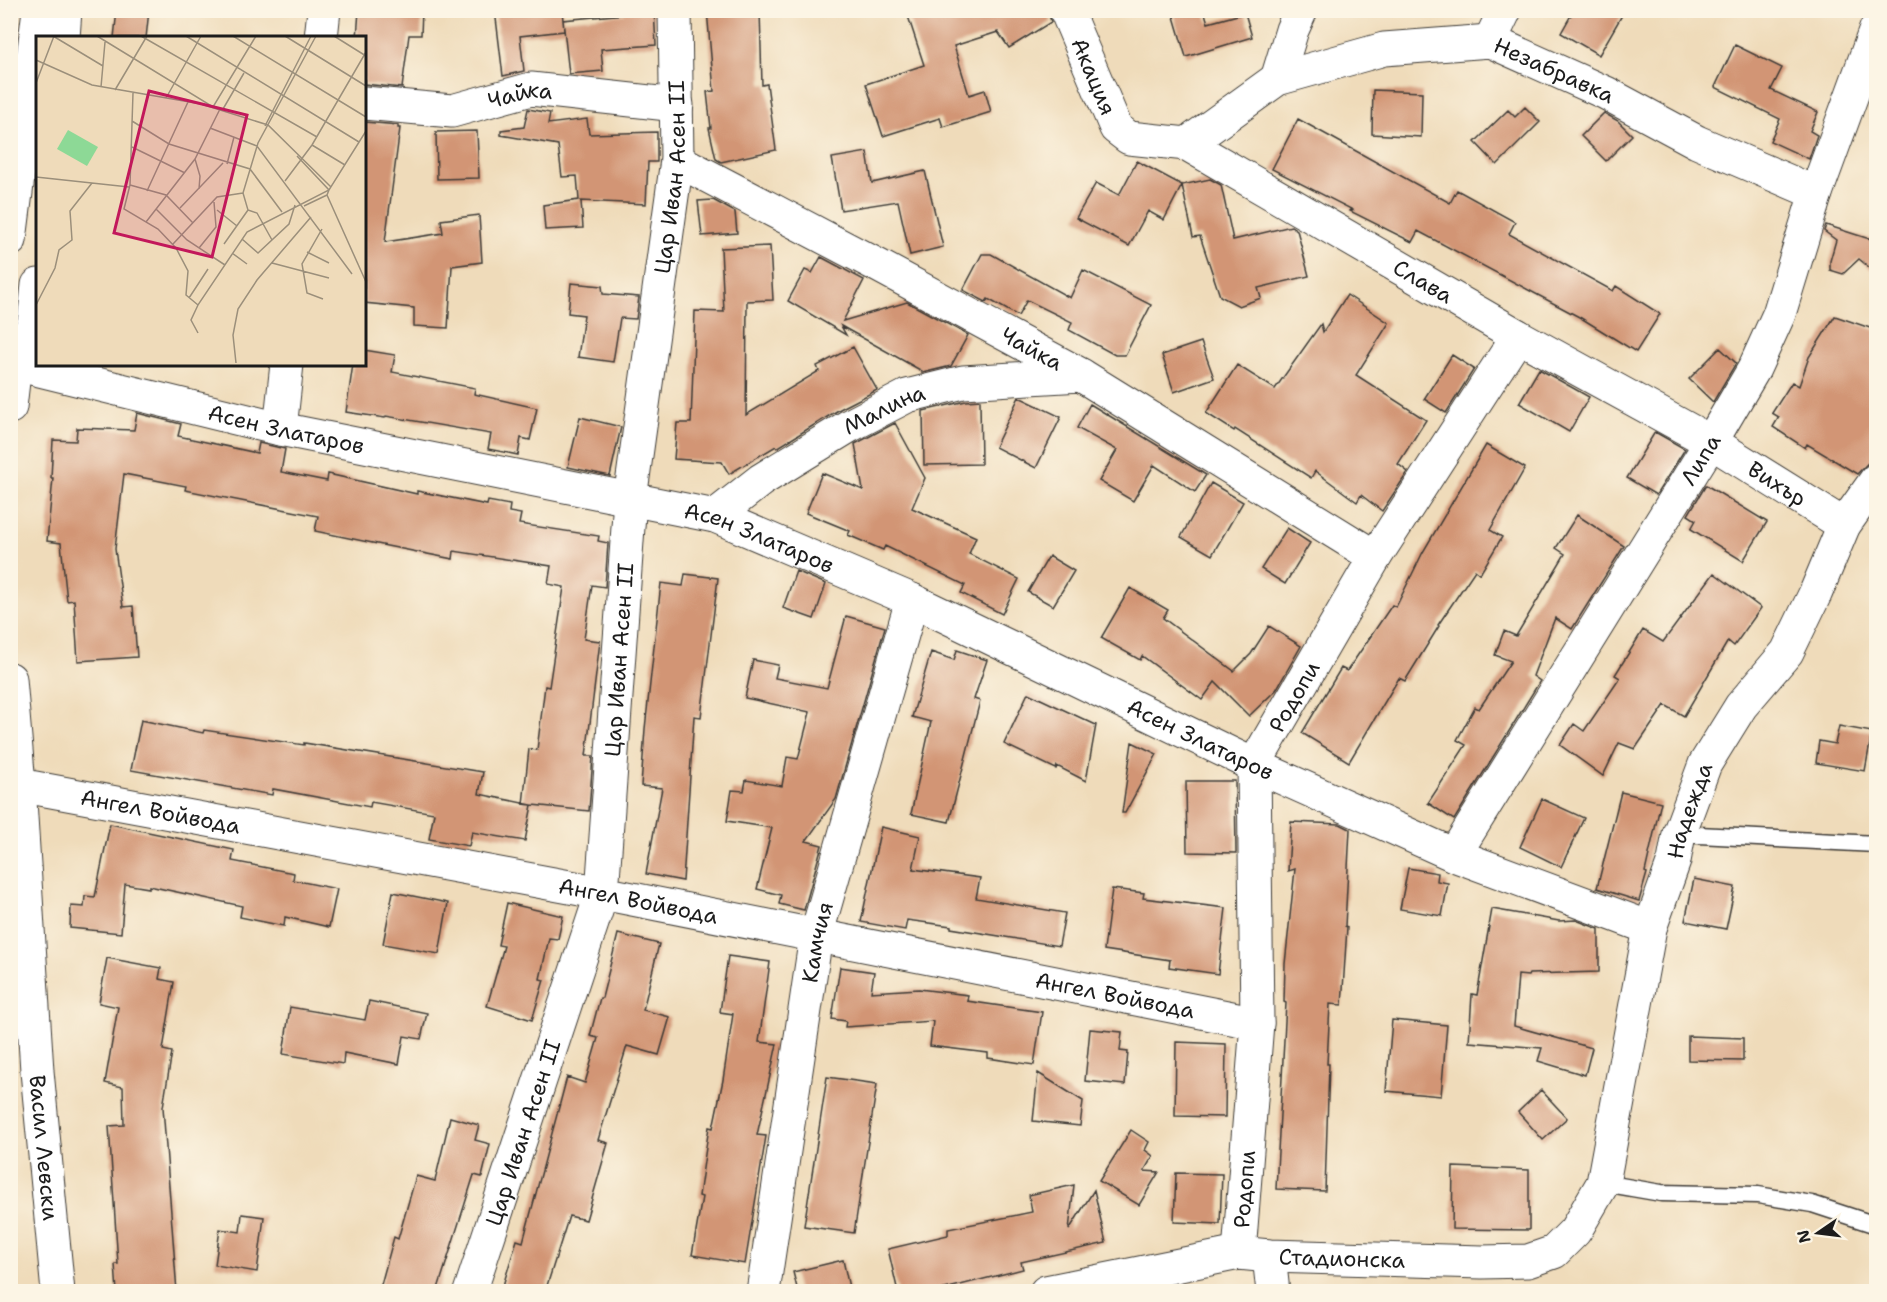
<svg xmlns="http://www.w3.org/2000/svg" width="1887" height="1302" viewBox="0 0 1887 1302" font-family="'Shantell Sans',sans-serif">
	<rect width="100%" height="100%" fill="#fcf5e5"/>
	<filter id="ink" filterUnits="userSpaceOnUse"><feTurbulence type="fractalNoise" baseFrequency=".0167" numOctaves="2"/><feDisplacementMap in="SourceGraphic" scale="12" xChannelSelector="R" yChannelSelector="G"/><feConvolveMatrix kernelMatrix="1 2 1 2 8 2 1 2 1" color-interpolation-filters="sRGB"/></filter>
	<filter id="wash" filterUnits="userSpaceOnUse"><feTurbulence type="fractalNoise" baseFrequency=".008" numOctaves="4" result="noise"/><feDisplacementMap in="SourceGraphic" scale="24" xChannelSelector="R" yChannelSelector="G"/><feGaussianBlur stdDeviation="1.35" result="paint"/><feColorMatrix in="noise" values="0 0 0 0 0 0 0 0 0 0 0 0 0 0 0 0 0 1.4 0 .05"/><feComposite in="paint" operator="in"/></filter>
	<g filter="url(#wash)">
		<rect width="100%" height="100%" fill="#efdbba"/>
		<g id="blocks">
			<!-- building -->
			<path fill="#d29575" d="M 117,10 L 149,10 L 146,38 L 114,38 Z
				M 359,10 L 422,10 L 421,35 L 409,35 L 402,88 L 364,84 L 364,38 L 357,38 Z
				M 495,10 L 562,10 L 564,31 L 520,36 L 524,71 L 503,76 Z
				M 625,10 L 654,10 L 656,45 L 601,49 L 603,71 L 569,74 L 563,20 L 625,14 Z
				M 707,10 L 760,10 L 762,85 L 767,84 L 776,150 L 721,162 L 716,159 L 709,128 L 711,128 L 707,92 L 714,91 Z
				M 906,10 L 1048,10 L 1051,22 L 1009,48 L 998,32 L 954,46 L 969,95 L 985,90 L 991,112 L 943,127 L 940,118 L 883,136 L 866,84 L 924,65 Z
				M 1172,10 L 1204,10 L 1208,23 L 1245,13 L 1252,37 L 1186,57 Z
				M 1574,10 L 1625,10 L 1599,55 L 1561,33 Z
				M 1735,45 L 1782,68 L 1771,90 L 1818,112 L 1810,131 L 1817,135 L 1809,159 L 1770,141 L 1780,119 L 1715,87 Z
				M 1373,90 L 1422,92 L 1421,137 L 1372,134 Z
				M 1525,107 L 1540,122 L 1497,165 L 1475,142 L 1508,110 L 1515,117 Z
				M 528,109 L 550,113 L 548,124 L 587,119 L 589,134 L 657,132 L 657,162 L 648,162 L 646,204 L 581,201 L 583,228 L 545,230 L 543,205 L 579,200 L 577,176 L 562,177 L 558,145 L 501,135 L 501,130 L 524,127 Z
				M 1604,113 L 1618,121 L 1632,135 L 1606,161 L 1581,136 Z
				M 1298,119 L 1450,203 L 1457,190 L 1515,222 L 1509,234 L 1613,291 L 1616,286 L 1660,314 L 1636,352 L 1581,318 L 1418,231 L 1412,242 L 1350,211 L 1353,210 L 1272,169 Z
				M 364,122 L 398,125 L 398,128 L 400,128 L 385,242 L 443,233 L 441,220 L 479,215 L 482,262 L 452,266 L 448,328 L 414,326 L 414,308 L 364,303 Z
				M 477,131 L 479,178 L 437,179 L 436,132 Z
				M 867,152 L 872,183 L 925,171 L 943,247 L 910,255 L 898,201 L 841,210 L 832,158 Z
				M 1137,161 L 1182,185 L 1164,220 L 1148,211 L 1129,246 L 1076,218 L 1096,183 L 1119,195 Z
				M 1210,179 L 1221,185 L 1233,240 L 1291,226 L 1297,230 L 1309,276 L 1258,288 L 1261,298 L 1239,306 L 1220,296 L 1200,236 L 1193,237 L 1182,185 Z
				M 713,200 L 735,212 L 737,233 L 702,236 L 698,201 Z
				M 1826,225 L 1876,241 L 1876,273 L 1859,259 L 1843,274 L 1830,270 L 1830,261 L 1836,240 L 1824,231 Z
				M 770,246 L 773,300 L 747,301 L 746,415 L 819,371 L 817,366 L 853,347 L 877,390 L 840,409 L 777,448 L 776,446 L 729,474 L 722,462 L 674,459 L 677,423 L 691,423 L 695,311 L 724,312 L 721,248 Z
				M 982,254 L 991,254 L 1070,298 L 1083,270 L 1151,305 L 1125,355 L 1115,355 L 1069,330 L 1072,322 L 1027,300 L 1018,316 L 988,299 L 986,302 L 963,290 Z
				M 821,257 L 864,280 L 843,321 L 907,302 L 968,335 L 951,366 L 922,373 L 922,371 L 841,326 L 846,335 L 788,301 L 805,270 L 812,273 Z
				M 571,283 L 602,286 L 603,294 L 639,297 L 636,319 L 620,318 L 613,362 L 578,357 L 584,315 L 568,313 Z
				M 1347,295 L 1389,323 L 1356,375 L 1426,420 L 1398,464 L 1408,472 L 1382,511 L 1361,495 L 1357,502 L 1315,471 L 1311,478 L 1235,429 L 1234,431 L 1206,413 L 1237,365 L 1275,389 L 1321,324 L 1323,332 Z
				M 1835,316 L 1876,330 L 1876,457 L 1874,462 L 1868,463 L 1857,474 L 1807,444 L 1805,448 L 1773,427 L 1779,417 L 1772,413 L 1792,382 L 1799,386 L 1809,357 Z
				M 1201,342 L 1214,378 L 1174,392 L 1162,355 Z
				M 1720,348 L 1736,363 L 1713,402 L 1689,379 Z
				M 364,350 L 395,355 L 392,372 L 475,388 L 474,394 L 537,408 L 530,440 L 521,438 L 518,455 L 488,449 L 491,434 L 386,416 L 385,418 L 346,412 L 353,364 L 364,364 Z
				M 1452,355 L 1474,369 L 1446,413 L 1424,399 Z
				M 1539,369 L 1589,397 L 1569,432 L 1519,403 Z
				M 1019,397 L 1061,417 L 1036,468 L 995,447 Z
				M 980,400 L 981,464 L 924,465 L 923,411 L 966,401 Z
				M 1090,404 L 1206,475 L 1195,492 L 1154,465 L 1133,501 L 1099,481 L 1117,450 L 1077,428 Z
				M 137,413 L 181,424 L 178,436 L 257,453 L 259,443 L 285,449 L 281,472 L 327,481 L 328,474 L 417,494 L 417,491 L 487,505 L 488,501 L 510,505 L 509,512 L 521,514 L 519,524 L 599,536 L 598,541 L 608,543 L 605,587 L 592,585 L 584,639 L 600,641 L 586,756 L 593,756 L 589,811 L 523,804 L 529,749 L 537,750 L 545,686 L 549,687 L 564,587 L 548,584 L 551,566 L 454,551 L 453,559 L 387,546 L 315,531 L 318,516 L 185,490 L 186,486 L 124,474 L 115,549 L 123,607 L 133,606 L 137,657 L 78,661 L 74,600 L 67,601 L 61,543 L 47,541 L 53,478 L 51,478 L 53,440 L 76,441 L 77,428 L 134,430 Z
				M 580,417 L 621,427 L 610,476 L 568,467 Z
				M 895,423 L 925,478 L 912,508 L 976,537 L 969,554 L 1019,579 L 1002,614 L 961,593 L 965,585 L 885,546 L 883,550 L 848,535 L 850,531 L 806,513 L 822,473 L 863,490 L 855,444 Z
				M 1655,432 L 1685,449 L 1656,495 L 1627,478 Z
				M 1486,445 L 1525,468 L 1490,530 L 1502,537 L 1480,574 L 1475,570 L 1438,625 L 1439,626 L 1405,681 L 1399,678 L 1349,762 L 1302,733 L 1341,668 L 1347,671 L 1392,605 L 1396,607 L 1423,552 Z
				M 1211,483 L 1243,502 L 1212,555 L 1181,537 Z
				M 1706,485 L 1767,522 L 1743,561 L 1691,529 L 1696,520 L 1688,515 Z
				M 1577,515 L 1624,546 L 1572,629 L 1555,618 L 1533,676 L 1540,681 L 1454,820 L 1428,803 L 1466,745 L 1457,740 L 1475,707 L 1479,709 L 1511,661 L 1495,655 L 1504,631 L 1516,636 L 1565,554 L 1556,548 Z
				M 1287,528 L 1310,543 L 1285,584 L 1261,569 Z
				M 1049,556 L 1074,571 L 1053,606 L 1028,592 Z
				M 796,571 L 826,584 L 814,619 L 783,608 Z
				M 1714,573 L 1761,608 L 1734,646 L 1728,641 L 1684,716 L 1665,705 L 1635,749 L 1619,743 L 1603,776 L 1560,745 L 1574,724 L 1584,731 L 1620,678 L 1615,675 L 1643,630 L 1663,642 Z
				M 685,574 L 718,578 L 701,717 L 694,716 L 683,881 L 646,874 L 662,788 L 641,786 L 645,729 L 661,583 L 683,586 Z
				M 1130,588 L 1168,610 L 1163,618 L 1234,671 L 1251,654 L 1269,626 L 1301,646 L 1276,690 L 1249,716 L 1215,682 L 1202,700 L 1142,656 L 1140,660 L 1101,638 Z
				M 846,616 L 885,627 L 836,799 L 806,841 L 822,845 L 804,910 L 779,904 L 781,895 L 757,889 L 772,828 L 727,821 L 732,790 L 744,791 L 746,780 L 782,786 L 787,757 L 798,759 L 810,712 L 745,698 L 753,660 L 778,665 L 775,678 L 827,688 Z
				M 957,650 L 987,660 L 974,699 L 980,701 L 949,822 L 911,814 L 931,722 L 912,717 L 931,652 L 954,660 Z
				M 1028,693 L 1096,725 L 1086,781 L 1057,766 L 1056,769 L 1004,744 Z
				M 141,720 L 203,733 L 204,730 L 304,745 L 304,743 L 483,772 L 479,794 L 532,805 L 525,841 L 472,832 L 469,846 L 429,839 L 434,813 L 371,802 L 370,807 L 273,789 L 272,795 L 131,770 Z
				M 1839,726 L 1872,732 L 1865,771 L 1816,763 L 1819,741 L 1835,744 Z
				M 1132,742 L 1157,754 L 1125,813 L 1122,813 Z
				M 1186,781 L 1235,781 L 1236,853 L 1187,852 Z
				M 1621,792 L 1661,802 L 1645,872 L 1647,873 L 1639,901 L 1597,888 Z
				M 1542,799 L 1584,818 L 1561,867 L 1520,847 Z
				M 1291,822 L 1340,824 L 1350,829 L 1345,926 L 1347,927 L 1342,1005 L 1330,1004 L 1327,1064 L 1329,1064 L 1325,1191 L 1276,1189 L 1286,1003 L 1284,1002 L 1285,964 L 1295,869 L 1288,871 Z
				M 110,824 L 234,850 L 232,861 L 294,873 L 293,880 L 337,889 L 329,927 L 285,917 L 284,926 L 240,917 L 242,906 L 149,886 L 149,888 L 125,884 L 121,933 L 70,928 L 71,906 L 84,907 L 85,896 L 95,897 Z
				M 881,827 L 920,836 L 913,869 L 980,878 L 976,898 L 1065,913 L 1059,946 L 951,928 L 951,926 L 907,920 L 905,930 L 861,922 Z
				M 1408,868 L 1438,873 L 1437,881 L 1448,883 L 1442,916 L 1400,909 Z
				M 1694,879 L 1735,887 L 1726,929 L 1685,921 Z
				M 1112,889 L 1144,893 L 1143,898 L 1226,908 L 1218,974 L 1169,967 L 1170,960 L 1104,950 Z
				M 393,892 L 448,903 L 439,954 L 383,944 Z
				M 507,903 L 563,916 L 558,939 L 549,938 L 540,979 L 544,980 L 532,1020 L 487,1006 L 504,946 L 498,945 Z
				M 1492,909 L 1559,921 L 1576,920 L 1599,929 L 1599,972 L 1529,974 L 1528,976 L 1518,975 L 1514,1026 L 1592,1048 L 1585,1075 L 1538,1061 L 1542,1048 L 1469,1042 L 1472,994 L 1477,995 Z
				M 618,934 L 659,944 L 643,1010 L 670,1017 L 659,1055 L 627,1046 L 598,1140 L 608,1143 L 586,1220 L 569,1216 L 545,1292 L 501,1292 L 517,1240 L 523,1242 L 567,1077 L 585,1083 L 598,1038 L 590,1036 L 600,998 L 602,998 Z
				M 728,956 L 770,962 L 759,1042 L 777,1044 L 757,1135 L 766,1136 L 745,1264 L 692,1255 L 702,1197 L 699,1196 L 709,1127 L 713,1128 L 723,1080 L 733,1014 L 720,1012 Z
				M 107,958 L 161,968 L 159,979 L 174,982 L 163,1050 L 172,1052 L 163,1107 L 177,1292 L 117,1292 L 115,1264 L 118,1264 L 109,1126 L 124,1125 L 123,1087 L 105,1083 L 118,1007 L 99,1003 Z
				M 840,967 L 874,972 L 871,992 L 919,989 L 968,995 L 967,1001 L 1042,1012 L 1034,1065 L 988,1058 L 988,1053 L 930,1046 L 933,1021 L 845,1027 L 846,1021 L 832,1019 Z
				M 369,1001 L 427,1013 L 421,1039 L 404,1036 L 399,1064 L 344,1053 L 343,1064 L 283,1054 L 290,1007 L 365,1020 Z
				M 1392,1020 L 1447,1025 L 1441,1096 L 1386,1091 Z
				M 1090,1029 L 1122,1032 L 1120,1051 L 1128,1052 L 1125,1085 L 1085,1081 Z
				M 1688,1036 L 1743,1038 L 1743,1061 L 1688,1060 Z
				M 1176,1042 L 1226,1044 L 1225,1117 L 1175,1116 Z
				M 1038,1073 L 1083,1101 L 1080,1126 L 1033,1121 Z
				M 827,1077 L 877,1084 L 854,1233 L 804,1226 Z
				M 1541,1090 L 1567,1118 L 1543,1140 L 1518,1112 Z
				M 450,1117 L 479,1125 L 475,1140 L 490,1144 L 482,1177 L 474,1175 L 437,1292 L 379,1292 L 394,1237 L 398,1239 L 416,1176 L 435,1181 Z
				M 1131,1130 L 1149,1142 L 1145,1150 L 1153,1156 L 1144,1171 L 1159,1172 L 1139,1205 L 1099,1181 Z
				M 1453,1167 L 1529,1170 L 1529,1230 L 1452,1229 Z
				M 1176,1173 L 1222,1174 L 1220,1224 L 1174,1222 Z
				M 1074,1185 L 1069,1230 L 1094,1190 L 1106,1243 L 1021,1262 L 1023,1269 L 933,1292 L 898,1292 L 888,1249 L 948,1235 L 948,1229 L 1032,1212 L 1029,1195 Z
				M 242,1214 L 264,1217 L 257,1272 L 215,1265 L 220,1229 L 240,1232 Z
				M 843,1260 L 850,1292 L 798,1292 L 793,1272 Z"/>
		</g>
	</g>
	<g filter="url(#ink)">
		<use href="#blocks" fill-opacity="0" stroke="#3c3934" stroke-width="1.5"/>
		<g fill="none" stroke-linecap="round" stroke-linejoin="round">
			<defs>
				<path id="service" d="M 1679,834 L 1876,844
					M 1603,1183 L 1661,1193 L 1758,1195 L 1812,1204 L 1876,1225"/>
				<g id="minor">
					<path id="s1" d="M 1066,10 L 1116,128 L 1129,138 L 1187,144 L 1518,336 L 1711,442 L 1844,525"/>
					<path d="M 63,38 L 65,10"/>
					<path d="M 321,38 L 324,10"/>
					<path d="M 1490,41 L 1505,10"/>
					<path d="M 1277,79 L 1292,30 L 1301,10"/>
					<path id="s2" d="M 364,103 L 452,111 L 531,89 L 677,105"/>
					<path id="s3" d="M 1187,144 L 1277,79 L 1384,49 L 1490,41 L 1606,93 L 1697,142 L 1816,193"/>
					<path id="s4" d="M 677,160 L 879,266 L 1081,375 L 1375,557"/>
					<path d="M 10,240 L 39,10"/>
					<path id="s5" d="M 15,364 L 280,429 L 715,516 L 912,600 L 1254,765 L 1454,855 L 1650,928"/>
					<path d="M 10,407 L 15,364 L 34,323 L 38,285"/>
					<path d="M 280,429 L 287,364"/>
					<path id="s6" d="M 715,516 L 761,480 L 849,426 L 907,396 L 963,382 L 1081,375"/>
					<path id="s7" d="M 10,679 L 19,785 L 37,1071 L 58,1292"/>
					<path id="s8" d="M 19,785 L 602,893 L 1257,1023"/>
					<path id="s9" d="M 1454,855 L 1711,442 L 1754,369 L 1779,314 L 1816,193 L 1876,29"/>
					<path id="s10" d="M 1239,1253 L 1257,1023 L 1254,765 L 1375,557 L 1518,336"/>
					<path d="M 1269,1256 L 1273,1292"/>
					<path id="s11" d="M 470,1292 L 602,893 L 630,499 L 677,160 L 675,10"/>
					<path id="s12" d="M 763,1292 L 816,936 L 912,600"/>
					<path id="s13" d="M 1046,1292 L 1239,1253 L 1269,1256 L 1482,1262 L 1528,1261 L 1554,1252 L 1575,1231 L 1603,1183 L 1650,928 L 1674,861 L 1679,834 L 1705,764 L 1741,706 L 1787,652 L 1816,592 L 1844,525 L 1876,480"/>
				</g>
			</defs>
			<!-- service casing -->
			<use href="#service" stroke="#3c3934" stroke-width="19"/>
			<!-- minor casing -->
			<use href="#minor" stroke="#3c3934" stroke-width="35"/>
			<!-- service -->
			<use href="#service" stroke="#fff" stroke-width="16"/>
			<!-- minor -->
			<use href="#minor" stroke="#fff" stroke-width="33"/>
		</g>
	</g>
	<g text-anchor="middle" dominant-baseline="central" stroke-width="5" stroke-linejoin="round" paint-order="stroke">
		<!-- street labels -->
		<g font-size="22" fill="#1c1c1c" stroke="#fcf5e5">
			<text stroke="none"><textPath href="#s3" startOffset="399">Незабравка</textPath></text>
			<text stroke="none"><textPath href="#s1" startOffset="72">Акация</textPath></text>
			<text stroke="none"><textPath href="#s2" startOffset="159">Чайка</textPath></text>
			<text stroke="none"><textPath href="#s11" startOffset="1140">Цар Иван Асен II</textPath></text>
			<text stroke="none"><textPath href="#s1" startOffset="476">Слава</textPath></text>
			<text stroke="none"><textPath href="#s4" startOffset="402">Чайка</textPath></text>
			<text stroke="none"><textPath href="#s6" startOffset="201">Малина</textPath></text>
			<text stroke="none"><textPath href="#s5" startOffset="279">Асен Златаров</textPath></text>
			<text stroke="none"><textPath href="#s9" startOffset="466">Липа</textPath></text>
			<text stroke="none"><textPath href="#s1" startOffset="884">Вихър</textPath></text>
			<text stroke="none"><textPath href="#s5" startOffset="765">Асен Златаров</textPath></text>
			<text stroke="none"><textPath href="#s11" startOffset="654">Цар Иван Асен II</textPath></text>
			<text stroke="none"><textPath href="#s10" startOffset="568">Родопи</textPath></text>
			<text stroke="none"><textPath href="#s5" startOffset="1251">Асен Златаров</textPath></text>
			<text stroke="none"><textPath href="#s8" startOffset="144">Ангел Войвода</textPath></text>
			<text stroke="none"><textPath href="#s13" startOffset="982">Надежда</textPath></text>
			<text stroke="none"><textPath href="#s8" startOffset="630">Ангел Войвода</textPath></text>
			<text stroke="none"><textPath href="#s12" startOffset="354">Камчия</textPath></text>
			<text stroke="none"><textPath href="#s8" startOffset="1116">Ангел Войвода</textPath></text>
			<text stroke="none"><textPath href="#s11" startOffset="168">Цар Иван Асен II</textPath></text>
			<text stroke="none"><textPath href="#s7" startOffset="470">Васил Левски</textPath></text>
			<text stroke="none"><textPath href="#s10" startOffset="64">Родопи</textPath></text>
			<text stroke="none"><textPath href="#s13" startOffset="300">Стадионска</textPath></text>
		</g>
	</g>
	<!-- overview -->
	<g transform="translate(36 36)">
		<rect width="330" height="330" fill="#efdbba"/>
		<path d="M 32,94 L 62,111 L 51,130 L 21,113 Z" fill="#8dd996"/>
		<path fill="none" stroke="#9b8f7b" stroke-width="1.5" d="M 17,0 L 67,30M 61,0 L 177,71 L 220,0M 105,0 L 281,101M 150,0 L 323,106M 197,0 L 330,81M 249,0 L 330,50M 298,0 L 330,20M 0,24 L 56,49 L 165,68 L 232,89 L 295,151M 0,47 L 18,0M 65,51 L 69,6M 79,54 L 111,0M 97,57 L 94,149 L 88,173 L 122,193 L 140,212 L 152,235 L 150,259 L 162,269 L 211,196 L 293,154 L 330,95M 130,62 L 165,0M 187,73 L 208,37M 96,85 L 133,108 L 214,133 L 246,176M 229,90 L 275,0M 174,92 L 221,110 L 316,238M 276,109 L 309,129M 96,111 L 149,137M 261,120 L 293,154 L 291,159 L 330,246M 159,123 L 164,140 L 163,153M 191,128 L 198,101M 0,141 L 93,151M 249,145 L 276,109 L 330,16M 94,149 L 130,159 L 157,187M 111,155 L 152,66M 268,170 L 291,159M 144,172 L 187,127M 120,173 L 151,204 L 189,229M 181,174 L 201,190M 212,174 L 221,177 L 236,204M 110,186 L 159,123 L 184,73M 286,193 L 266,228 L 271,257 L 287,263M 206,203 L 222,217 L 253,188 L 259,169M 137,208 L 181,161 L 207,157M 188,208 L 212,174 L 207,157 L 222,107 L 280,0M 163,212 L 180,191 L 178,166M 271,216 L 293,227M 196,217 L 211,228M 236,227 L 293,242M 153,262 L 172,233M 0,269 L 19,232 L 23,214 L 36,204 L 34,175 L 56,147M 162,269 L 155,284 L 162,297M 200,327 L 197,299 L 202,273 L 221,244 L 275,181"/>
		<path fill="#c2185b" fill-opacity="0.15" stroke="#c2185b" stroke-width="3" d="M 113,55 L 211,79 L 176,221 L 78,197 Z"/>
		<rect width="330" height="330" fill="none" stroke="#1c1c1c" stroke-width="3"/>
	</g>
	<!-- margin -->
	<rect width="1887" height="1302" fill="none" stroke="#fcf5e5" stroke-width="36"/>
	<!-- north arrow -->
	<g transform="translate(1818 1233) rotate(256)" stroke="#fcf5e5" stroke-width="4.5" paint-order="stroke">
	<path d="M0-4.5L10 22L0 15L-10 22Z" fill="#1c1c1c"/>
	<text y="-9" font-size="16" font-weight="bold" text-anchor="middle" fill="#1c1c1c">N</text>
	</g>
</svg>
